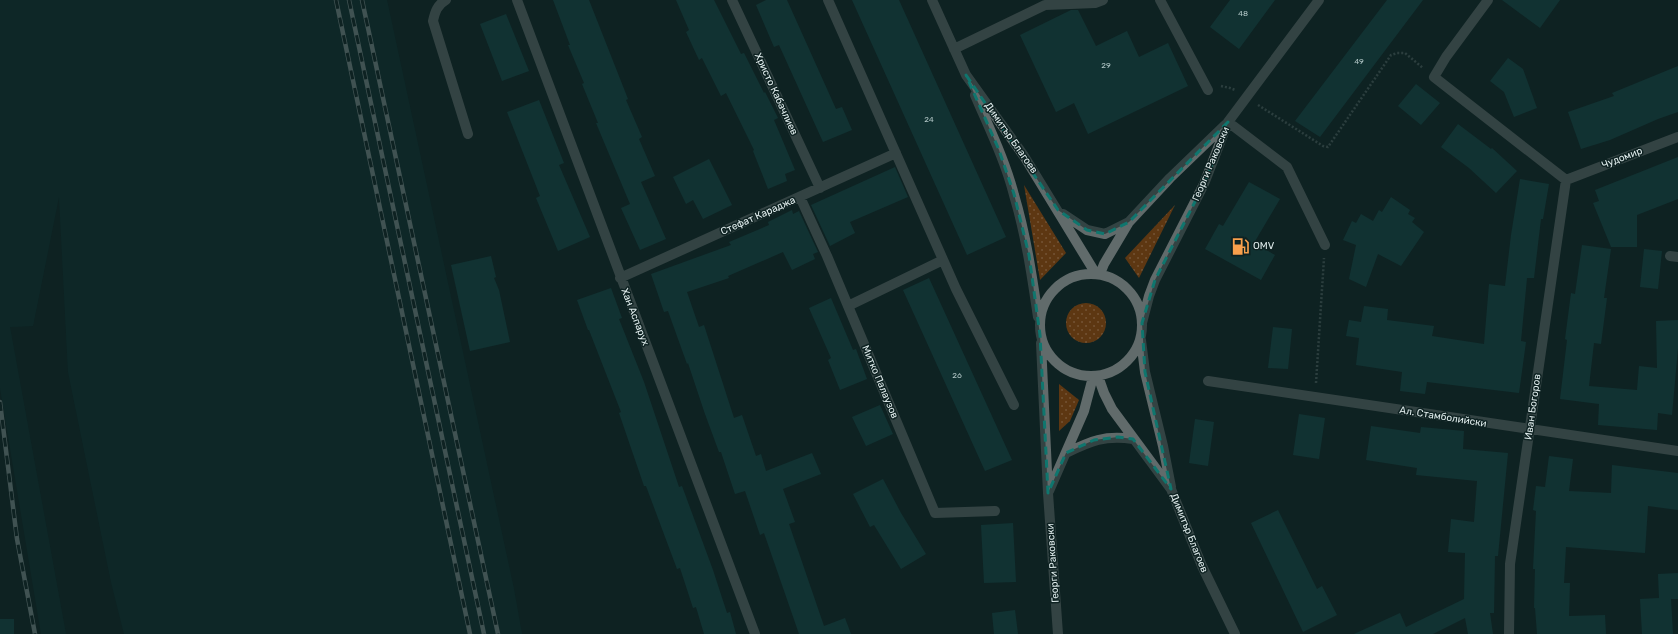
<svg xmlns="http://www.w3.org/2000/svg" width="1678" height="634" viewBox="0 0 1678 634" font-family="Rubik,sans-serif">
	<defs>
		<pattern id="grass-dots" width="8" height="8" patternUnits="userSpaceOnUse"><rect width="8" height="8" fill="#5d3712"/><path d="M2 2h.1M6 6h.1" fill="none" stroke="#745435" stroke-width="1.8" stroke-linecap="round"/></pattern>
	</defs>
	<rect width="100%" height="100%" fill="#0e2222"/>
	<!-- built -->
	<path fill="#0e2e2e" d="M 0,0 L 387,0 L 514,589 L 522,634 L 124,634 L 111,582 L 68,372 L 59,197 L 33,326 L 10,327 L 66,634 L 41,634 L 0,388 Z"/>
	<!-- grass -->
	<path fill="url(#grass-dots)" d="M 1024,185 L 1066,253 L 1040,280 Z
		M 1175,205 L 1139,278 L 1125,258 Z
		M1066 323a20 20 0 1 1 40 0a20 20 0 1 1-40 0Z
		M 1059,384 L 1079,400 L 1070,421 L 1059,431 Z"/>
	<!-- building -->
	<path fill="#144545" d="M 553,0 L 589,0 L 628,99 L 626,100 L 642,137 L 639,139 L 655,176 L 641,182 L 666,239 L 640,250 L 621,208 L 630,204 L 596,123 L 598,123 L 582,84 L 584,83 L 568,45 L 570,45 Z
		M 676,0 L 714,0 L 741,54 L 744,53 L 764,93 L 765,92 L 778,118 L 774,120 L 795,170 L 785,174 L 787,181 L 768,189 L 753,151 L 754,150 L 726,93 L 721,96 L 702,58 L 699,60 L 686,32 L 689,30 Z
		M 766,0 L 787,0 L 836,109 L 842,107 L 852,130 L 823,142 L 779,45 L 774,47 L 756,5 Z
		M 852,0 L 899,0 L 1006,237 L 967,255 Z
		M 1230,0 L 1275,0 L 1239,49 L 1210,27 Z
		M 1387,0 L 1423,0 L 1320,137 L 1295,121 Z
		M 1502,0 L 1560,0 L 1540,28 Z
		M 1071,10 L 1078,10 L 1096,46 L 1127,31 L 1139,57 L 1168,43 L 1188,86 L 1088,134 L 1074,103 L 1056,112 L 1020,35 Z
		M 506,14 L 529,71 L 502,81 L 480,24 Z
		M 1508,58 L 1523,69 L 1537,108 L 1514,117 L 1504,92 L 1490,81 Z
		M 1678,66 L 1678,112 L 1658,119 L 1610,140 L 1581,149 L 1568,112 L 1614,96 L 1612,93 Z
		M 1416,84 L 1440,103 L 1421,125 L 1398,106 Z
		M 539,100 L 564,163 L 559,165 L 590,237 L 558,251 L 536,198 L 540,196 L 507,112 Z
		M 1458,124 L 1491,149 L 1492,148 L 1517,171 L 1496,193 L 1469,168 L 1441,147 Z
		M 1678,157 L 1678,199 L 1637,215 L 1637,247 L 1611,247 L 1593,203 L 1599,201 L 1595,190 Z
		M 709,159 L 732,205 L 703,219 L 693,200 L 686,204 L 673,177 Z
		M 895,167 L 908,197 L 850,222 L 855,233 L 830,246 L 811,205 Z
		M 1520,179 L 1549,184 L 1543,219 L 1541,219 L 1534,278 L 1527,278 L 1521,341 L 1526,342 L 1519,393 L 1427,382 L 1425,394 L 1400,391 L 1402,372 L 1356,365 L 1359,338 L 1346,336 L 1349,320 L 1361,322 L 1364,306 L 1388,309 L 1387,320 L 1434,326 L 1432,336 L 1484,344 L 1489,284 L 1505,286 L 1511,235 Z
		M 1249,182 L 1280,199 L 1254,243 L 1275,255 L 1261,280 L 1205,249 L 1219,224 L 1223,226 Z
		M 1391,197 L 1410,210 L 1408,214 L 1415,218 L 1412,222 L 1424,232 L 1401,266 L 1378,254 L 1366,287 L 1349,279 L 1356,245 L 1343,240 L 1352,221 L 1356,223 L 1361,214 L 1373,221 L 1379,210 L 1382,212 Z
		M 792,210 L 793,214 L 799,211 L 818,252 L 813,254 L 815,259 L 792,270 L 783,252 L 728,276 L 729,278 L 687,292 L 699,327 L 704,325 L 734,418 L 742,415 L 756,456 L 761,454 L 766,471 L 812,453 L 821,474 L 783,489 L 795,522 L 789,524 L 824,626 L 845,618 L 851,634 L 799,634 L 764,533 L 760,535 L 745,491 L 735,494 L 721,452 L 719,452 L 705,414 L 688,363 L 687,364 L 668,311 L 664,312 L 651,274 L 731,245 L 729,242 L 769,225 L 768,222 Z
		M 1582,245 L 1611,249 L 1604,298 L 1607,298 L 1601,344 L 1594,343 L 1589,386 L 1637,390 L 1639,366 L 1657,368 L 1656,321 L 1678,320 L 1678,348 L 1672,415 L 1658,413 L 1657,430 L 1598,425 L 1599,404 L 1560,399 L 1567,340 L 1565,339 L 1571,293 L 1575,294 Z
		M 1644,249 L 1662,251 L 1658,289 L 1640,287 Z
		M 491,256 L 496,277 L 494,278 L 499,290 L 510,342 L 470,351 L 451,265 Z
		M 929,278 L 1012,460 L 985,471 L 903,290 Z
		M 611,288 L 622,318 L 619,319 L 644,382 L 679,487 L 682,486 L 713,570 L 727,613 L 730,612 L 736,634 L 704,634 L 696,607 L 693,608 L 680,568 L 677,569 L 646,486 L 644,486 L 619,413 L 621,412 L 589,330 L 588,330 L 577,300 Z
		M 831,298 L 853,350 L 856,349 L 867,379 L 840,390 L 828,360 L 831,358 L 809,308 Z
		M 1273,327 L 1292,329 L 1288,369 L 1268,368 Z
		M 880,405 L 893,434 L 866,446 L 852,417 Z
		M 1299,414 L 1325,418 L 1319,459 L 1293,455 Z
		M 1195,419 L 1214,422 L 1208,466 L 1189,463 Z
		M 1371,426 L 1420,433 L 1421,427 L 1464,431 L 1463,449 L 1508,453 L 1498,556 L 1495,556 L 1494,613 L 1490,613 L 1493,634 L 1468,634 L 1465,618 L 1433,634 L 1354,634 L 1400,613 L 1406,627 L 1464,599 L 1465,553 L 1448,552 L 1451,519 L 1474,522 L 1477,481 L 1416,475 L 1417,468 L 1366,460 Z
		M 1549,456 L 1573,459 L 1569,491 L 1611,493 L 1612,465 L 1678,473 L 1678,510 L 1648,506 L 1645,553 L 1566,547 L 1564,583 L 1570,583 L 1569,616 L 1605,615 L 1606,634 L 1537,634 L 1535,608 L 1534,608 L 1535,569 L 1533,569 L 1536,511 L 1533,510 L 1536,486 L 1545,487 Z
		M 883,479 L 901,513 L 926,554 L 901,569 L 874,525 L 870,527 L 853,494 Z
		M 1278,510 L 1317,589 L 1322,586 L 1337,615 L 1303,632 L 1251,523 Z
		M 1013,523 L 1016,582 L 984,583 L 981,525 Z
		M 1678,573 L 1678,599 L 1671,599 L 1673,634 L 1642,634 L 1640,599 L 1659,598 L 1658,574 Z
		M 1015,610 L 1018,634 L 994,634 L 992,613 Z
		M 0,619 L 14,619 L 14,634 L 0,634 Z"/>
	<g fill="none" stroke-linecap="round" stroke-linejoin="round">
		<!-- path -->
		<path stroke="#4e5f5f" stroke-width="2.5" stroke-dasharray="2 2" stroke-linecap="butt" d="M 1221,86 L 1230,88 L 1235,90
			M 1258,105 L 1323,146 L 1328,147 L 1391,55 L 1397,53 L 1405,53 L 1423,68
			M 1316,383 L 1324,258"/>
		<!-- minor -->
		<path stroke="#616b6b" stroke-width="10" d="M 446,0 C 437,5 435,12 433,21 L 468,134
			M 517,0 L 755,634
			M 732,0 L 820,188
			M 828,0 L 956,289 L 1014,405
			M 932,0 L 966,75 L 1024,156 L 1096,274
			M 1160,0 L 1208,90
			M 1488,0 L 1446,57 L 1434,77 L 1566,180
			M 954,49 L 1045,5 L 1095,3 L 1103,0
			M 975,95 C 989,128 1005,160 1014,195 C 1026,235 1032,276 1038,317
			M 1228,122 L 1287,167 L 1325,245
			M 1566,180 L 1678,137
			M 800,197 L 827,256 L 935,513 L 995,511
			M 1063,214 L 1087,230 L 1105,234 L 1129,222
			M 1670,256 L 1678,257
			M1040 325a51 51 0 1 1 102 0a51 51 0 1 1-102 0Z
			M 1100,274 L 1104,264 L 1129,222 L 1170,178 L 1225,125
			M 620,278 L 896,153
			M 848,306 L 943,260
			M 1142,323 L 1149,296 L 1155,280 L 1204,184 L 1228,122 L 1319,0
			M 1141,340 L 1145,372 L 1163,446 L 1171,487
			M 1041,343 L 1048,493 L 1058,634
			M 1098,376 L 1104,393 L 1112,409 L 1171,489 L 1202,566 L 1235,634
			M 1208,381 L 1678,451
			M 1066,453 C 1091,441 1104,435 1133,439
			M 1049,491 L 1084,411 L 1093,377
			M 1509,634 L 1510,564 L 1566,180"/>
		<defs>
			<path id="rail" d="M 336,0 L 470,634
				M 349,0 L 484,634
				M 362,0 L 498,634
				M 0,402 L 17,539 L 35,634"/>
		</defs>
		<!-- rail casing -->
		<use href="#rail" stroke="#7d8c8c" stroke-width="4.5"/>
		<!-- rail -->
		<use href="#rail" stroke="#0e2222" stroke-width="3" stroke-dasharray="9" stroke-linecap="butt"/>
	</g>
	<!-- marked area -->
	<path d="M0 0H1678V634H0ZM 966,75 L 1058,210 L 1087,230 L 1105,234 L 1129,222 L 1228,122 L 1204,184 L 1155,280 L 1142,323 L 1145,372 L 1171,489 L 1133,439 L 1118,437 L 1094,440 L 1066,453 L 1048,493 L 1040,335 L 1029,255 L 1014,194 L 999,150 Z" fill="#0e2222" fill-opacity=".55" fill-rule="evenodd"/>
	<path fill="none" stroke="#0f766e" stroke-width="3" stroke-dasharray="8 5" stroke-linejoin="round" d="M 966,75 L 1058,210 L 1087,230 L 1105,234 L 1129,222 L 1228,122 L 1204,184 L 1155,280 L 1142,323 L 1145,372 L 1171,489 L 1133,439 L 1118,437 L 1094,440 L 1066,453 L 1048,493 L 1040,335 L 1029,255 L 1014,194 L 999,150 Z"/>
	<!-- icons -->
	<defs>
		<symbol id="fuel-bare" viewBox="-9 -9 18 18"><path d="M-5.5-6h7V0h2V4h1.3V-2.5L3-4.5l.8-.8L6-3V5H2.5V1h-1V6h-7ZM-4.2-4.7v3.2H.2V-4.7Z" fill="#f9a04c" stroke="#0e2222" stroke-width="2.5" paint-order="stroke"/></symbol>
	</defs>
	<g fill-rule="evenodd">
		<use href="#fuel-bare" x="1228" y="234" width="25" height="25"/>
	</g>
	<g text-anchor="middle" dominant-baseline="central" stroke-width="3" stroke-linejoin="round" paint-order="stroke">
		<!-- number labels -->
		<g font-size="8" fill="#aec3c3">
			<text x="1243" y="13">48</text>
			<text x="1359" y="61">49</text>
			<text x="1106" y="65">29</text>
			<text x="929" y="119">24</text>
			<text x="957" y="375">26</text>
		</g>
		<!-- street labels -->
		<g font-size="10" fill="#e1eded" stroke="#0e2222">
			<text transform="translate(776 94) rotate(65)">Христо Кабачлиев</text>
			<text transform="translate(1011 138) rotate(55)">Димитър Благоев</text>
			<text transform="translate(1622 158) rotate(-21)">Чудомир</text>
			<text transform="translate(1211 164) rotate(-67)">Георги Раковски</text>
			<text transform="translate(758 216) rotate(-24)">Стефат Караджа</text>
			<text transform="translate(635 317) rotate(69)">Хан Аспарух</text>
			<text transform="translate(880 382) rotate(67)">Митко Палаузов</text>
			<text transform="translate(1533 407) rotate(-82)">Иван Богоров</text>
			<text transform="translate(1443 417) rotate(9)">Ал. Стамболийски</text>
			<text transform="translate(1189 533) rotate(68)">Димитър Благоев</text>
			<text transform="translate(1053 563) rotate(-94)">Георги Раковски</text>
		</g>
		<!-- poi labels -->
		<g font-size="10" fill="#e1eded" stroke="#0e2222" text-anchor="start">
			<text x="1253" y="246">OMV</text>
		</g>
	</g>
</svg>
